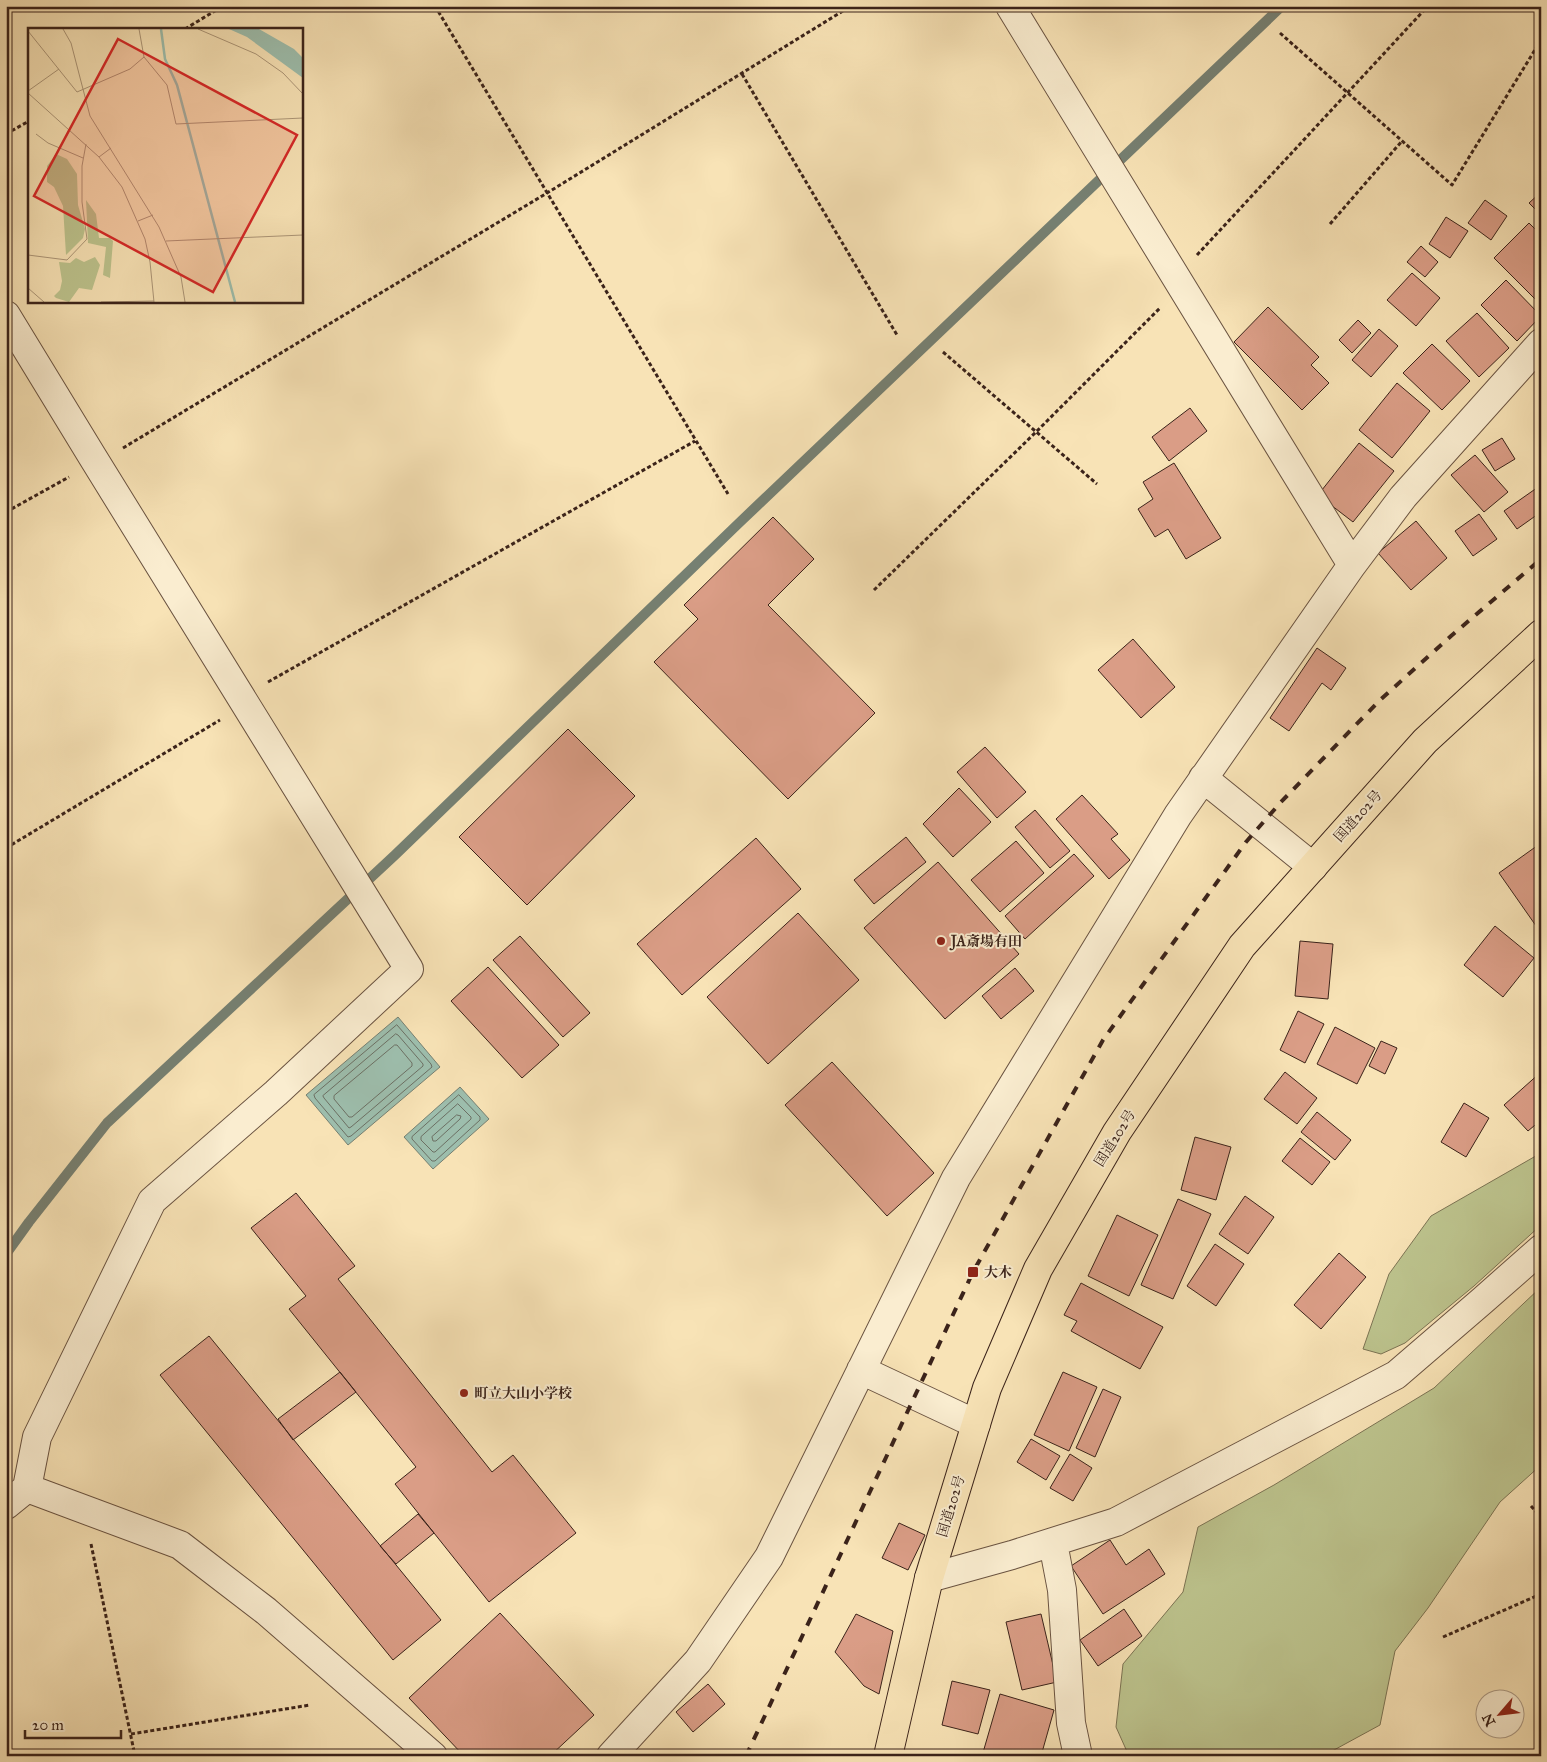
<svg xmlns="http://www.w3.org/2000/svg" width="1547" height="1762" viewBox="0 0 1547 1762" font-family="'IM FELL Great Primer','Noto Serif JP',serif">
	<rect width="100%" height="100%" fill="#f8e3b6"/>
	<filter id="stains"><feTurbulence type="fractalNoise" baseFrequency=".004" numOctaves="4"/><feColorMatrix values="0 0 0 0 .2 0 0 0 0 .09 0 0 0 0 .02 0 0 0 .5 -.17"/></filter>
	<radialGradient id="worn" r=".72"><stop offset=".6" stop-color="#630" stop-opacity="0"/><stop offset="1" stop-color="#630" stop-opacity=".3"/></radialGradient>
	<!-- green -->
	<path fill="#bdc48e" stroke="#7c7454" d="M 1541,1153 L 1541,1225 L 1474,1286 L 1405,1343 L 1381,1354 L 1363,1349 L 1389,1274 L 1431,1216 Z
		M 1541,1287 L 1541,1465 L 1500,1502 L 1428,1608 L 1395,1651 L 1380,1725 L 1323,1756 L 1129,1756 L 1116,1727 L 1123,1664 L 1183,1592 L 1198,1527 L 1274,1485 L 1434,1388 Z"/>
	<!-- water -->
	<path fill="#9dbead" stroke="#768072" d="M 398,1017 L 440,1067 L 348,1145 L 306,1095 Z
		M 460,1087 L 489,1119 L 433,1169 L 404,1137 Z"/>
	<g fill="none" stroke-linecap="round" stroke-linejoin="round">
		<!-- shore -->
		<path stroke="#6c7064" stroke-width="1" d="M 397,1025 L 431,1064 L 432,1067 L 351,1136 L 348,1137 L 315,1098 L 314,1095 Z
			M 396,1034 L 398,1035 L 423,1064 L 423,1066 L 351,1127 L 349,1128 L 324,1098 L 323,1096 Z
			M 395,1045 L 397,1045 L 412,1063 L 412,1066 L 352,1117 L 349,1117 L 334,1099 L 334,1096 Z
			M 459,1095 L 480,1117 L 480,1120 L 435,1161 L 432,1161 L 412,1139 L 412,1137 Z
			M 458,1104 L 471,1117 L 471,1119 L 435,1152 L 433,1152 L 421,1140 L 421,1137 Z
			M 457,1115 L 461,1116 L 460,1119 L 436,1141 L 433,1141 L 432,1137 Z"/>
		<!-- stream -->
		<path stroke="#768072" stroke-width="10" d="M 6,1254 L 29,1222 L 107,1123 L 395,855 L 739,523 L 1282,6"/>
	</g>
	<!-- building -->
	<path fill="#da9d86" stroke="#3b231a" d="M 1541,192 L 1541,215 L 1529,203 Z
		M 1485,200 L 1507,216 L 1491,240 L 1468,223 Z
		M 1446,217 L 1468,231 L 1450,258 L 1429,244 Z
		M 1529,223 L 1541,235 L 1541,305 L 1494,258 Z
		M 1421,246 L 1438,262 L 1425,277 L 1407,262 Z
		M 1412,273 L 1440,298 L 1416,326 L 1387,300 Z
		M 1506,280 L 1541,316 L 1517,341 L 1481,305 Z
		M 1268,307 L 1319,357 L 1311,365 L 1329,383 L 1302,410 L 1234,342 Z
		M 1477,313 L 1509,348 L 1479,377 L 1446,341 Z
		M 1358,320 L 1371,333 L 1352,353 L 1339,340 Z
		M 1379,329 L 1398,346 L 1371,377 L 1352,360 Z
		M 1432,344 L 1470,381 L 1442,410 L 1403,373 Z
		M 1397,383 L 1430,411 L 1392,458 L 1359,430 Z
		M 1190,408 L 1207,431 L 1169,461 L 1152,437 Z
		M 1502,438 L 1515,459 L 1495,471 L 1482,450 Z
		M 1359,443 L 1394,471 L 1353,522 L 1318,495 Z
		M 1475,455 L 1508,492 L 1484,512 L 1451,475 Z
		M 1174,463 L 1221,538 L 1186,559 L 1168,529 L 1155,537 L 1138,509 L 1153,499 L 1143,482 Z
		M 1541,485 L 1541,512 L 1517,529 L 1504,511 Z
		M 1479,514 L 1497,539 L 1473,556 L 1455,531 Z
		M 773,517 L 814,559 L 768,605 L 875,713 L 788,799 L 654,662 L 698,619 L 684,605 Z
		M 1416,521 L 1447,558 L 1411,590 L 1378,553 Z
		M 1133,639 L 1175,687 L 1141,718 L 1098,670 Z
		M 1317,648 L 1346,668 L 1331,690 L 1322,683 L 1289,731 L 1270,718 Z
		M 568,729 L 635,796 L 527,905 L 459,837 Z
		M 985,747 L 1026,792 L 997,818 L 957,772 Z
		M 959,788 L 991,822 L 953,857 L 923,824 Z
		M 1082,795 L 1118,834 L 1111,839 L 1130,860 L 1109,879 L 1056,819 Z
		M 1035,810 L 1070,851 L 1050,868 L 1015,827 Z
		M 906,837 L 926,862 L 874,904 L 854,880 Z
		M 756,838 L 801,889 L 682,995 L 637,944 Z
		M 1016,841 L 1044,873 L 1000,912 L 971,880 Z
		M 1541,843 L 1541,933 L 1499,873 Z
		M 1074,854 L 1094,876 L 1025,939 L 1005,916 Z
		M 938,862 L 1019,954 L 945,1019 L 864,928 Z
		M 798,913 L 859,980 L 768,1064 L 707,997 Z
		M 1495,926 L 1534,958 L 1503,997 L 1464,965 Z
		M 520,936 L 590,1013 L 563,1037 L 493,960 Z
		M 1300,941 L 1333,944 L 1328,999 L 1295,996 Z
		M 488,967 L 559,1045 L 522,1078 L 451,1001 Z
		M 1015,968 L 1034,991 L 1001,1019 L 982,996 Z
		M 1298,1011 L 1324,1024 L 1305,1063 L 1280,1050 Z
		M 1335,1027 L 1375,1048 L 1357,1084 L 1317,1064 Z
		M 1381,1041 L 1397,1048 L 1385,1074 L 1369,1066 Z
		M 832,1062 L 934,1173 L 887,1216 L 785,1105 Z
		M 1285,1072 L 1317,1098 L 1297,1124 L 1264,1099 Z
		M 1541,1072 L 1541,1120 L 1528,1131 L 1504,1105 Z
		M 1464,1103 L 1489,1118 L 1466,1157 L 1441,1142 Z
		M 1317,1112 L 1351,1140 L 1335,1160 L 1301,1132 Z
		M 1195,1137 L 1231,1147 L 1216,1200 L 1181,1190 Z
		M 1300,1138 L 1330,1162 L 1312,1185 L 1282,1161 Z
		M 296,1193 L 355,1266 L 338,1279 L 492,1472 L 513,1455 L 576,1533 L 489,1602 L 395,1484 L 416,1467 L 289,1309 L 306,1296 L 251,1228 Z
		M 1245,1196 L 1274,1217 L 1248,1254 L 1219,1234 Z
		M 1178,1199 L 1211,1214 L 1173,1299 L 1141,1285 Z
		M 1117,1215 L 1158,1235 L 1129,1296 L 1088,1276 Z
		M 1215,1244 L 1244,1264 L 1216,1306 L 1187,1286 Z
		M 1339,1253 L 1366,1277 L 1321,1329 L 1294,1305 Z
		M 1081,1283 L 1163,1327 L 1140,1369 L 1071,1331 L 1077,1321 L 1064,1315 Z
		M 209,1336 L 441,1620 L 393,1660 L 160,1375 Z
		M 340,1372 L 356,1392 L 293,1440 L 278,1419 Z
		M 1063,1372 L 1097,1387 L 1069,1451 L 1034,1435 Z
		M 1103,1389 L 1121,1397 L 1095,1457 L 1076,1448 Z
		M 1031,1439 L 1060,1456 L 1046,1480 L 1017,1462 Z
		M 1070,1454 L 1092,1468 L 1073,1501 L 1050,1488 Z
		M 418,1514 L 434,1533 L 396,1564 L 380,1546 Z
		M 899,1523 L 925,1535 L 908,1570 L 882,1558 Z
		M 1110,1540 L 1126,1565 L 1149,1549 L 1165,1574 L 1103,1614 L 1071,1566 Z
		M 1124,1609 L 1142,1636 L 1098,1666 L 1080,1640 Z
		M 500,1613 L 594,1715 L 550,1756 L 464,1756 L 409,1698 Z
		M 856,1614 L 893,1631 L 879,1694 L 864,1686 L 835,1652 Z
		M 1041,1614 L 1057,1682 L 1022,1690 L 1006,1622 Z
		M 952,1681 L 990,1690 L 978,1734 L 942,1725 Z
		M 708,1684 L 725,1704 L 693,1732 L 676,1712 Z
		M 1000,1694 L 1054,1710 L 1041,1756 L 1010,1754 L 982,1756 Z"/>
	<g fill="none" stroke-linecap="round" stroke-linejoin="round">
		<defs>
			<path id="minor" d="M 1010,6 L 1352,565
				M 6,315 L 92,456 L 409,969 L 276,1093 L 152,1201 L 37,1437 L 27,1488 L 6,1505
				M 1203,778 L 1313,867
				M 861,1370 L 976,1424
				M 27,1488 L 180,1545 L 266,1611 L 433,1756
				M 1053,1543 L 1062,1590 L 1071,1723 L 1078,1756
				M 929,1578 L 1012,1555 L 1116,1522 L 1396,1375 L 1482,1301 L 1541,1249
				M 611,1756 L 698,1661 L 769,1557 L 956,1178 L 1178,815 L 1352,565 L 1403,497 L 1541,343"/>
			<path id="trunk" d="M 888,1756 L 929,1578 L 987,1388 L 1038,1269 L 1117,1132 L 1242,946 L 1425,741 L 1541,634"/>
		</defs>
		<!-- minor casing -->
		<use href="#minor" stroke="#6a5341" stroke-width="30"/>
		<!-- trunk casing -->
		<use href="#trunk" stroke="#3b231a" stroke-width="30"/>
		<!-- path -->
		<path stroke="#3b231a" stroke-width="3" stroke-dasharray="4 2.5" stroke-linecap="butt" d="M 435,6 L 728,494
			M 185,29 L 223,6
			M 1280,33 L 1452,185 L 1541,40
			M 742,74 L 897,335
			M 6,134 L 29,121
			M 1330,224 L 1402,141
			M 1197,255 L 1428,6
			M 943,352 L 1097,484
			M 123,448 L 547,193 L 851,6
			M 6,512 L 69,477
			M 874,590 L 1036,432 L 1160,308
			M 268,682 L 695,441
			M 6,848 L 220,720
			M 1531,1506 L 1541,1517
			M 91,1544 L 135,1756
			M 1443,1637 L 1541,1594
			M 131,1734 L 310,1705"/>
		<!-- minor -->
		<use href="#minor" stroke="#faedd0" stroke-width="28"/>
		<!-- trunk -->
		<use href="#trunk" stroke="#f8e3b6" stroke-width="28"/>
		<!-- rail -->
		<path stroke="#3b231a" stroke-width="4" stroke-dasharray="9 9" stroke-linecap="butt" d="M 746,1756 L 973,1272 L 1103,1040 L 1246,842 L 1281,802 L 1380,700 L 1451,636 L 1541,559"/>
	</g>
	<!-- markers -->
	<g fill="#8f2418" stroke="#faedd0" stroke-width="2">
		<circle cx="941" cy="941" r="5"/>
		<rect x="967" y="1266" width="12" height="12" rx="2.5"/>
		<circle cx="464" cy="1393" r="5"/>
	</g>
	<g text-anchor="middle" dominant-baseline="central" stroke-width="4" stroke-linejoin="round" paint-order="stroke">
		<!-- street labels -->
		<g font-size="14" fill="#3b231a" stroke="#faedd0">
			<text transform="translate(1358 816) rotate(-48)">国道202号</text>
			<text transform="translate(1115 1138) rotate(-58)">国道202号</text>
			<text transform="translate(951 1506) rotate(-73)">国道202号</text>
		</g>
		<!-- poi labels -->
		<g font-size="14" font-weight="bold" fill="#3b231a" stroke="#faedd0" text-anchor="start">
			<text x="951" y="941">JA斎場有田</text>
			<text x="984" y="1272">大木</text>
			<text x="474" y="1393">町立大山小学校</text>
		</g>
	</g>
	<!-- overview -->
	<g transform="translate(28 28)">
		<rect width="275" height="275" fill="#f8e3b6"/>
		<path d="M 28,126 L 39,131 L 49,146 L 50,177 L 57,201 L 55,210 L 38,227 L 35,178 L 26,159 L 19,154 L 19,138 ZM 58,172 L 68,186 L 71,210 L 82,210 L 85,213 L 82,250 L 75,247 L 78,219 L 60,215 ZM 67,229 L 72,237 L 64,262 L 51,260 L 41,274 L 28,270 L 26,268 L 32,262 L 34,253 L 31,234 L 42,235 L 48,230 L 56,234 Z" fill="#bdc48e"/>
		<path d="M 201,1 L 231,1 L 266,21 L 275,30 L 275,50 L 219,9 Z" fill="#9dbead"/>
		<path fill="none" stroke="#9dbead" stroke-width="2.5" d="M 133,1 L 137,31 L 149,57 L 207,274"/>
		<path fill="none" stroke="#ac9678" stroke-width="1" d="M 35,1 L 43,15 L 62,88 L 131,199 L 153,249 L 157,274M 111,1 L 116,29 L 139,57 L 148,96 L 275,90M 170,1 L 228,26 L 255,45 L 275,66M 0,3 L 49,64 L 102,41 L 116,29M 0,63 L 31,41M 0,65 L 71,129 L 94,159 L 117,211 L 122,234 L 126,274M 8,106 L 20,115 L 55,130M 71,129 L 83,120M 110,193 L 125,187M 138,213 L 275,207M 0,227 L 39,232 L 59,211 L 54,174 L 54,138 L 58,116M 0,260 L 16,274M 73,274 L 126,273"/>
		<path fill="#d62828" fill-opacity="0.15" stroke="#d62828" stroke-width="2.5" d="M 90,11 L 269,107 L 185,264 L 6,168 Z"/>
		<rect width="275" height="275" fill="none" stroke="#3b231a" stroke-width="2.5"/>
	</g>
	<!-- margin -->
	<rect width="1547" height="1762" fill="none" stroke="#f8e3b6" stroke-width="25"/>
	<rect x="8" y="8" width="1532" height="1747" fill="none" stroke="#3b231a" stroke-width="2.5"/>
	<rect x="12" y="12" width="1522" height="1737" fill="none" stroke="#3b231a"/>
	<!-- north arrow -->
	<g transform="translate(1500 1714) rotate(242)"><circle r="24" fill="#faedd0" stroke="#ae9c87"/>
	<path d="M0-4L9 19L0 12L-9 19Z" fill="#8f2418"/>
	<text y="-8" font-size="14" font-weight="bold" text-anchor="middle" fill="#3b231a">N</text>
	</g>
	<!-- scale -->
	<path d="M25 1730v8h96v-8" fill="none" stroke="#3b231a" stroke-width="2.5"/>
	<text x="32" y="1730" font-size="15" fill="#3b231a" stroke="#faedd0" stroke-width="4" paint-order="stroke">20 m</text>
	<rect width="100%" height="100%" filter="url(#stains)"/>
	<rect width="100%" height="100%" fill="url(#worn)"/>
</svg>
